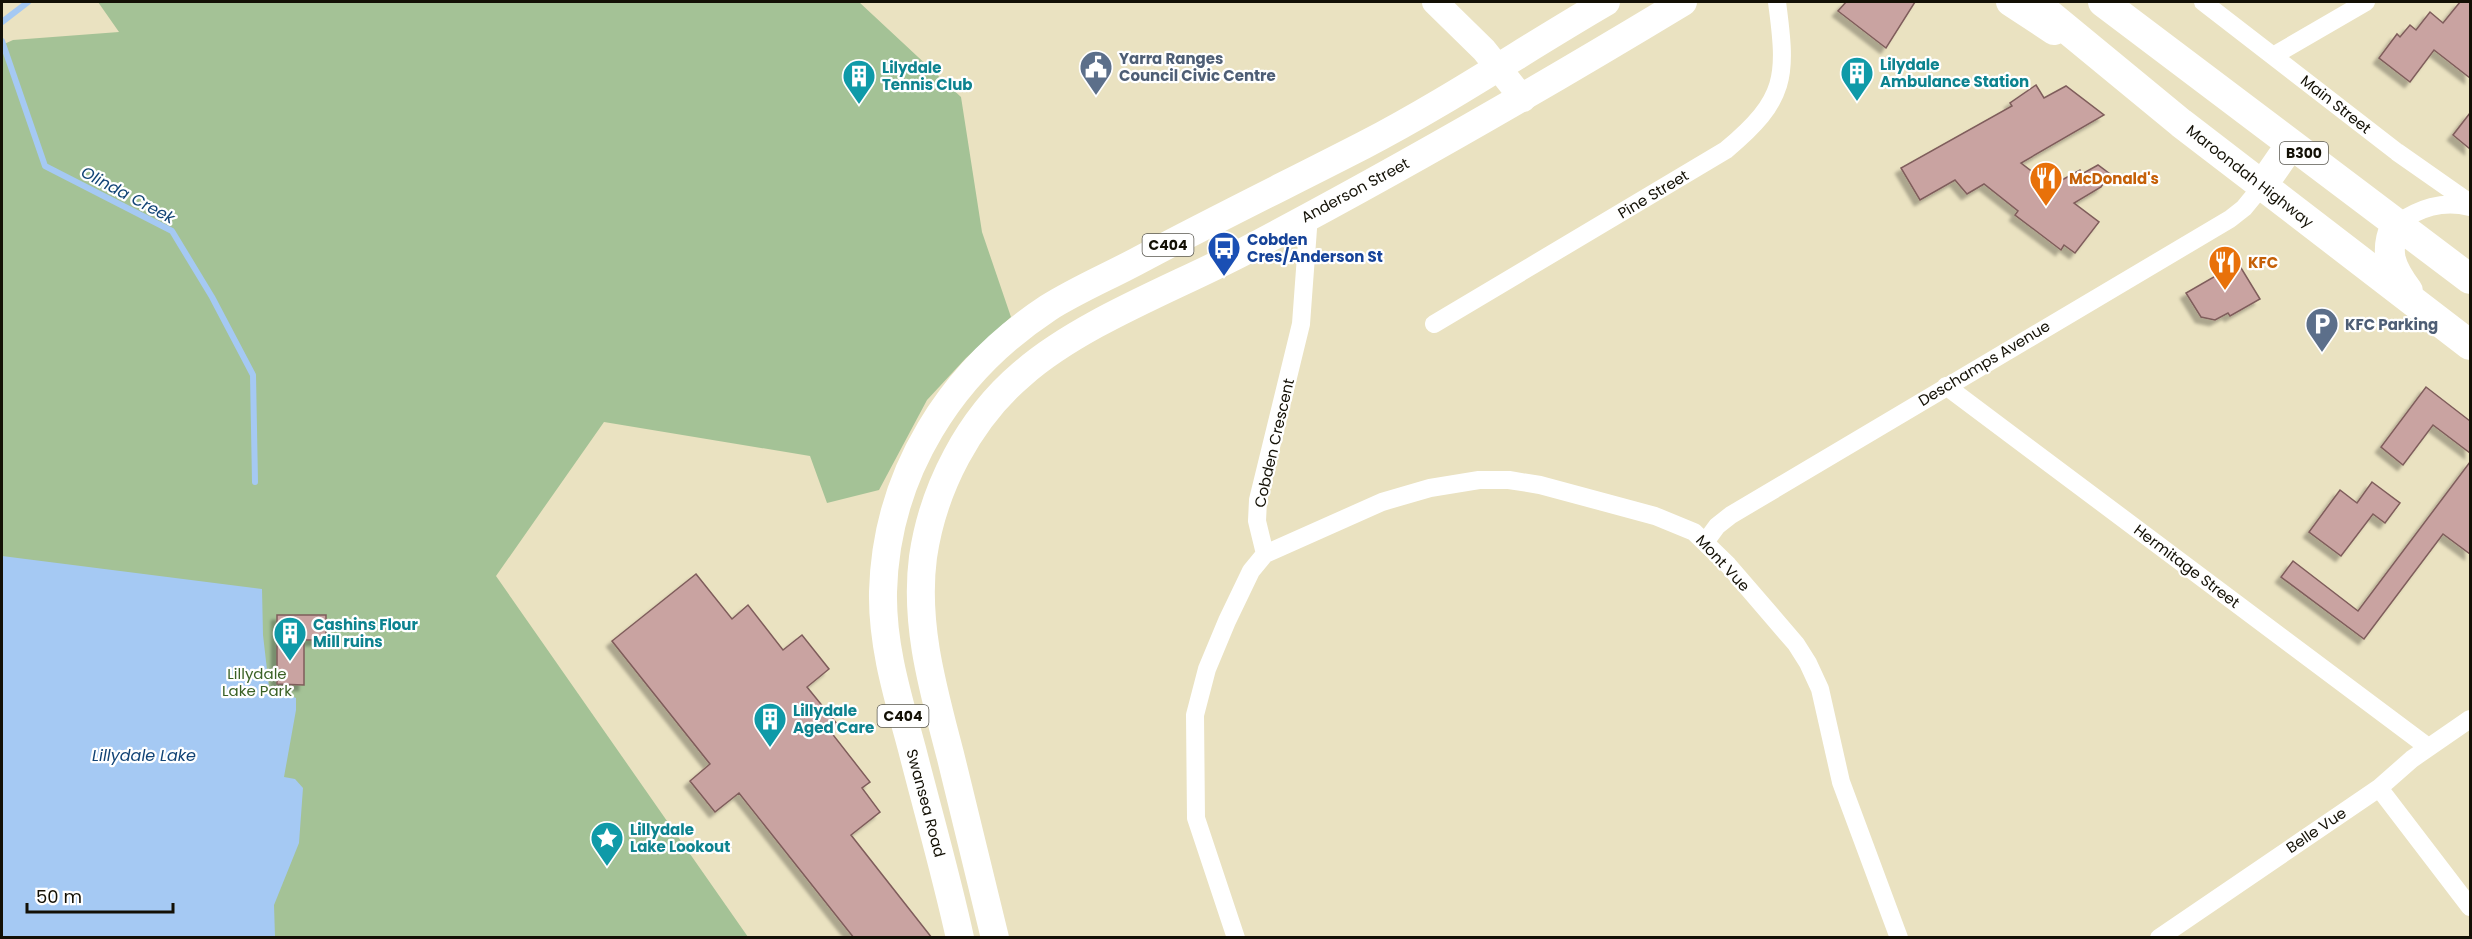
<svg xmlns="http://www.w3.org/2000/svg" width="2472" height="939" viewBox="0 0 2472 939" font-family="Poppins,sans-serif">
	<defs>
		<filter id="shadow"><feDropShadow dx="-5.5" dy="5.5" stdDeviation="1.5" flood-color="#0004"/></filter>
	</defs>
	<rect width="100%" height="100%" fill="#eae2c1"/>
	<!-- green -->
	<path fill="#a4c296" d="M 98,2 L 859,2 L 961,97 L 982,232 L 1011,317 L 966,358 L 927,400 L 879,490 L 827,503 L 810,456 L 604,422 L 496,576 L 748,937 L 2,937 L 2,45 L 13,40 L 119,32 Z"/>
	<!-- water -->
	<path fill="#a5c9f3" d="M 2,556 L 262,589 L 263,635 L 269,687 L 296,698 L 296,710 L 284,777 L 295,779 L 303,788 L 299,843 L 274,905 L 275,937 L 2,937 Z"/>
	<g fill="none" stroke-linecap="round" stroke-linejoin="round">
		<!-- stream -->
		<path stroke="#a5c9f3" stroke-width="6" d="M 2,22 L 28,2
			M 2,41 L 45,166 L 172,231 L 212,297 L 253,375 L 255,482"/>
	</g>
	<!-- building -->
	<path fill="#c9a3a1" stroke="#7f5d5b" stroke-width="1.5" filter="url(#shadow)" d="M 1846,2 L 1915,2 L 1886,48 L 1838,11 Z
		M 2460,2 L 2470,2 L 2470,78 L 2434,50 L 2410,82 L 2379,58 L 2397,34 L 2400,37 L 2410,25 L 2416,30 L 2430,12 L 2443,23 Z
		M 2036,85 L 2044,98 L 2066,86 L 2104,115 L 2021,163 L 2051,186 L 2080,170 L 2082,174 L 2098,165 L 2110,174 L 2101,187 L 2074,203 L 2099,222 L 2075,253 L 2064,245 L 2061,250 L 2015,215 L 2018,211 L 1984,184 L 1967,194 L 1955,180 L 1920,200 L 1901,168 L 2012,106 L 2010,103 Z
		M 2470,113 L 2470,149 L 2453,135 Z
		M 2238,263 L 2260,299 L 2230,316 L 2228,313 L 2215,320 L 2201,317 L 2186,293 Z
		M 2426,387 L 2470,421 L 2470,453 L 2433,425 L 2403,465 L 2381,447 Z
		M 2470,462 L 2470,554 L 2443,534 L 2364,639 L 2281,577 L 2293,561 L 2358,611 Z
		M 2372,482 L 2400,503 L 2385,523 L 2373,514 L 2341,556 L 2309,532 L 2340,490 L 2357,503 Z
		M 696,574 L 732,619 L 748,605 L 783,650 L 802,635 L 829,669 L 807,687 L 838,725 L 830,731 L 870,782 L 862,788 L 880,812 L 851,835 L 932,938 L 854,938 L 739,793 L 715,812 L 690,781 L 710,764 L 612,641 Z
		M 277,615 L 326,615 L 326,640 L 304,640 L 304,685 L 277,684 Z"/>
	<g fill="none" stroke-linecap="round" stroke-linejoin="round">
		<!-- minor -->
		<path stroke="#fff" stroke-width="18" d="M 2203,2 L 2397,152 L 2470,203
			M 2273,56 L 2366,2
			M 2396,224 C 2420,208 2442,200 2470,207
			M 1434,324 L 1726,150 C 1787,99 1787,77 1777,2
			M 1946,386 L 2428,747
			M 1706,541 L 1717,526 L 1731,515 L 2230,219 L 2244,208 L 2262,186
			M 1265,554 L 1382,502 L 1430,488 L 1479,480 L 1509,480 L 1540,485 L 1655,516 L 1694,532 L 1728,565 L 1796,644 L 1808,663 L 1820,689 L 1841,782 L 1899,938
			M 2379,788 L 2470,907
			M 1236,938 L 1196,818 L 1195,715 L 1207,669 L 1227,621 L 1251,571 L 1265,554 L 1257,521 L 1258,500 L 1301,324 L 1309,215
			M 2159,938 L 2379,788 L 2412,759 L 2470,719"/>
		<!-- secondary -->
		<path stroke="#fff" stroke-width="26" d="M 1435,2 L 1484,50 L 1523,99"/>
		<!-- primary -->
		<path stroke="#fff" stroke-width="28" d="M 2010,2 L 2054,31
			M 960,938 C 946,874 928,812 912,749 C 898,697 882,646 883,592 C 886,473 951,372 1048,308 C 1078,289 1112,275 1143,258 C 1216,219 1290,183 1364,145 C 1447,102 1525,49 1606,2
			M 995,938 C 980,878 966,818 951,758 C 934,692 914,626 923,557 C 933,488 969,419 1022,374 C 1080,323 1174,288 1243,252 C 1393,173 1539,89 1683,2"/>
		<!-- trunk -->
		<path stroke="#fff" stroke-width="30" d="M 2034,2 L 2181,123 L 2470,345
			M 2103,2 L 2470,279
			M 2262,186 L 2291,144
			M 2396,224 C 2384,252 2390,267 2408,291"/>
	</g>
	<!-- icons -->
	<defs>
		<symbol id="civic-pin" viewBox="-11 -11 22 30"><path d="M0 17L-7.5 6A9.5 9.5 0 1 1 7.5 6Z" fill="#5c6f8a" stroke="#fff"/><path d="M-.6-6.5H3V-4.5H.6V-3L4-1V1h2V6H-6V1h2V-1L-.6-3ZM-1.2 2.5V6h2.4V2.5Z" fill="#fff"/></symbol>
		<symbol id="building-pin" viewBox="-11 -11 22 30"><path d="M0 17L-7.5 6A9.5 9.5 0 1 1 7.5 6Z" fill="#0f9aa8" stroke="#fff"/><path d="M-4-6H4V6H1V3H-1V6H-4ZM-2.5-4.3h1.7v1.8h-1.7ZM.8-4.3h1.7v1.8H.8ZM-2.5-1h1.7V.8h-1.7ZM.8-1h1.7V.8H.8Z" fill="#fff"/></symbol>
		<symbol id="restaurant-pin" viewBox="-11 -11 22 30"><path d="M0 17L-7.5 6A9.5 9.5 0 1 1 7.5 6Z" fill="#e8710a" stroke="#fff"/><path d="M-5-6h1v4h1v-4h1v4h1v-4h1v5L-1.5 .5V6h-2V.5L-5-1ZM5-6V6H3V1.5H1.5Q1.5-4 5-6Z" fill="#fff"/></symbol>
		<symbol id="bus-pin" viewBox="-11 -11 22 30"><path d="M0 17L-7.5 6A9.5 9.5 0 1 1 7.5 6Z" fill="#1a4fb4" stroke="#fff"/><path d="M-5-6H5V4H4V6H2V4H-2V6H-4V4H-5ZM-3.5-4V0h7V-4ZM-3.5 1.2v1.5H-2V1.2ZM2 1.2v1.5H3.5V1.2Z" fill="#fff"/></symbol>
		<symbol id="parking-pin" viewBox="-11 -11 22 30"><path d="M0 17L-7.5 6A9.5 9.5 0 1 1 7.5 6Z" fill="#5c6f8a" stroke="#fff"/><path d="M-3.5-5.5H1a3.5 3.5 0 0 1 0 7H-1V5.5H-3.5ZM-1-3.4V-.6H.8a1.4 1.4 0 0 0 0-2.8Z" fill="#fff"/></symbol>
		<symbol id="sight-pin" viewBox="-11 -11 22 30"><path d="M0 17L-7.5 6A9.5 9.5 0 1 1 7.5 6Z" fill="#0f9aa8" stroke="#fff"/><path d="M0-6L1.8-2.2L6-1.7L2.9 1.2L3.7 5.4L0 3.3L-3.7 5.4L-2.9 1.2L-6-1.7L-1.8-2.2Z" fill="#fff"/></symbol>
	</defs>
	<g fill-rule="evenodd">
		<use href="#civic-pin" x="1077" y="48" width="38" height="52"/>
		<use href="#building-pin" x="1838" y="54" width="38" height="52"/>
		<use href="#building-pin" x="840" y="57" width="38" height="52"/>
		<use href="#restaurant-pin" x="2027" y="159" width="38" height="52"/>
		<use href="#bus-pin" x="1205" y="229" width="38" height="52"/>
		<use href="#restaurant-pin" x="2206" y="243" width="38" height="52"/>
		<use href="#parking-pin" x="2303" y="305" width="38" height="52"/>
		<use href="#building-pin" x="271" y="614" width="38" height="52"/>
		<use href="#building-pin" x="751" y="700" width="38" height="52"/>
		<use href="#sight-pin" x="588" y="819" width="38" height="52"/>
	</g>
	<g text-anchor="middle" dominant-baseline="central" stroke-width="4.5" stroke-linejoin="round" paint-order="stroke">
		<!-- shield labels -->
		<g fill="#fff" stroke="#5a5850" stroke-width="1.5">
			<rect x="2280" y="142" width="48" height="22" rx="4.5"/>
			<rect x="1142.5" y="234" width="51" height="22" rx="4.5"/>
			<rect x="877.5" y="705" width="51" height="22" rx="4.5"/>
		</g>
		<g font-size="14" font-weight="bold" fill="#131005">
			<text x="2304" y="153">B300</text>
			<text x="1168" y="245">C404</text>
			<text x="903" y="716">C404</text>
		</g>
		<!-- service labels -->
		<g font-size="15" font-weight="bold" fill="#4e5e75" stroke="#fff" text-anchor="start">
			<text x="1119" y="58">Yarra Ranges<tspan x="1119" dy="17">Council Civic Centre</tspan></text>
			<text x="2345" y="324">KFC Parking</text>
		</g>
		<!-- culture labels -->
		<g font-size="15" font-weight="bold" fill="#0d838f" stroke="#fff" text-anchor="start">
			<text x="1880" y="64">Lilydale<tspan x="1880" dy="17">Ambulance Station</tspan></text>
			<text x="882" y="67">Lilydale<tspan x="882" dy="17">Tennis Club</tspan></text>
			<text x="313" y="624">Cashins Flour<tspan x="313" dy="17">Mill ruins</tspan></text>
			<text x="793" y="710">Lillydale<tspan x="793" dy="17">Aged Care</tspan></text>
			<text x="630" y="829">Lillydale<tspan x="630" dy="17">Lake Lookout</tspan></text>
		</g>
		<!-- street labels -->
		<g font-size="15" fill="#131005" stroke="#fff">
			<text transform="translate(2336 104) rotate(38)">Main Street</text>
			<text transform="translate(2250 176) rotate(38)">Maroondah Highway</text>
			<text transform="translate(1355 190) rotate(-28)">Anderson Street</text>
			<text transform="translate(1653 194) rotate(-31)">Pine Street</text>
			<text transform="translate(1984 363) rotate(-31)">Deschamps Avenue</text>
			<text transform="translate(1274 443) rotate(-77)">Cobden Crescent</text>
			<text transform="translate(1723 563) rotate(47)">Mont Vue</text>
			<text transform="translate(2187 566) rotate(37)">Hermitage Street</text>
			<text transform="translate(926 803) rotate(75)">Swansea Road</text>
			<text transform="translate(2316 830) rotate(-34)">Belle Vue</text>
		</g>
		<!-- food labels -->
		<g font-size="15" font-weight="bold" fill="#c56008" stroke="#fff" text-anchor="start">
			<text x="2069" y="178">McDonald's</text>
			<text x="2248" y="262">KFC</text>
		</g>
		<!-- transit labels -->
		<g font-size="15" font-weight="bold" fill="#164399" stroke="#fff" text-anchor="start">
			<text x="1247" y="239">Cobden<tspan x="1247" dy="17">Cres/Anderson St</tspan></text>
		</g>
		<!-- park labels -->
		<g font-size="15" fill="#3a6125" stroke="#fff">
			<text x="257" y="673">Lillydale<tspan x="257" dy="17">Lake Park</tspan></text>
		</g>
		<!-- water labels -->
		<g font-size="16" font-style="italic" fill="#114375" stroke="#fff">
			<text transform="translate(128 195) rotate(28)">Olinda Creek</text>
			<text x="144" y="755">Lillydale Lake</text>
		</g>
	</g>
	<!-- border -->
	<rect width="2472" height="939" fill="none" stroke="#131005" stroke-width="6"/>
	<!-- scale -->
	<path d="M27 903v9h146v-9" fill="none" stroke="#131005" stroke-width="3"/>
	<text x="36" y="903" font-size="18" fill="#131005" stroke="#ffffff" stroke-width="4.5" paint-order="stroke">50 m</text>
</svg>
